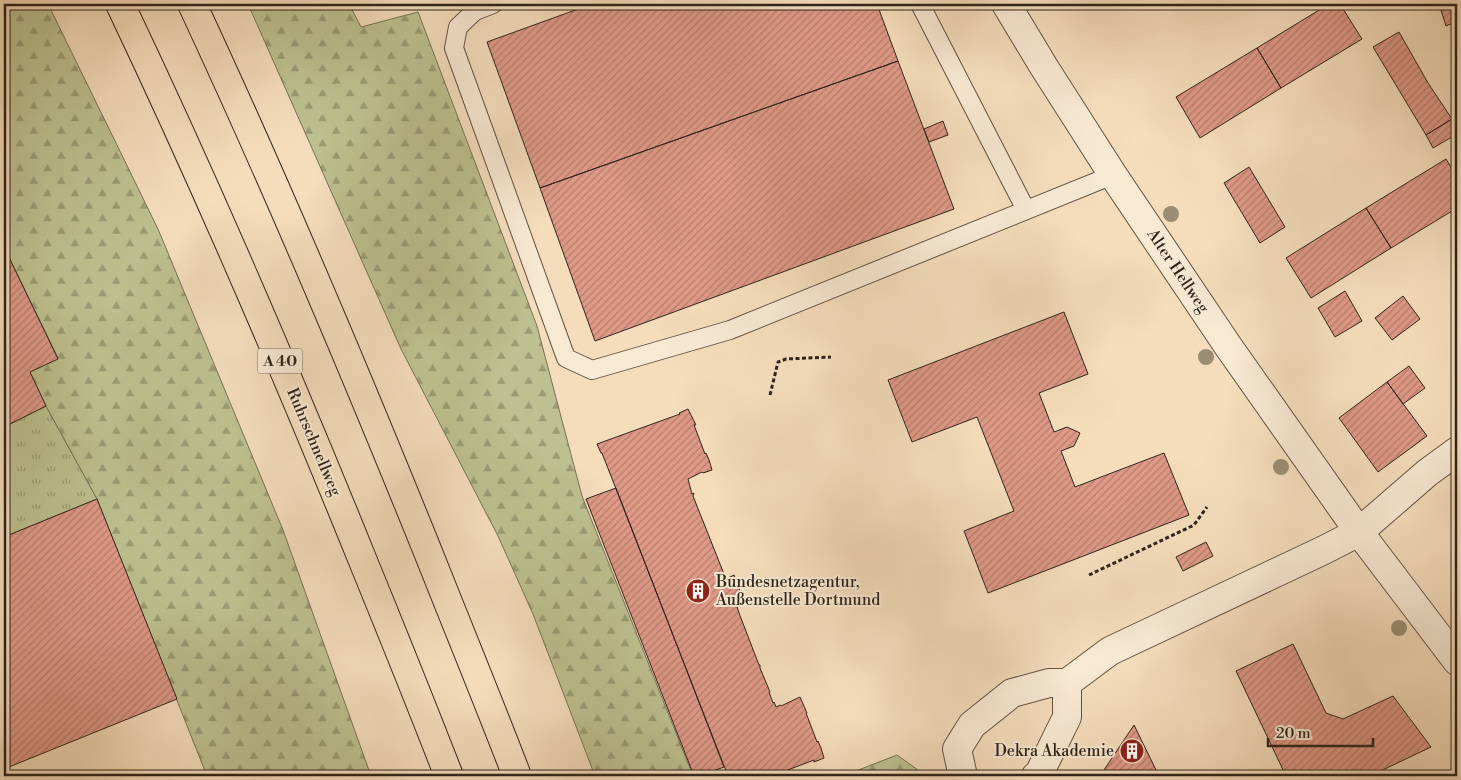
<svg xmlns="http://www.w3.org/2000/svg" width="1461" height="780" viewBox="0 0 1461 780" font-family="'Libre Bodoni',serif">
	<defs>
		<pattern id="grass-tufts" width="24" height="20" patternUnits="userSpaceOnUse" patternTransform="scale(1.25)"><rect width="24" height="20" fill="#bdc090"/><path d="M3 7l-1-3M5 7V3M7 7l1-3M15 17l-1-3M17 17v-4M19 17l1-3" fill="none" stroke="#9a9c75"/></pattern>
		<pattern id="forest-firs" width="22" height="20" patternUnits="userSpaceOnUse" patternTransform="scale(1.25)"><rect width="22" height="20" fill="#bdc090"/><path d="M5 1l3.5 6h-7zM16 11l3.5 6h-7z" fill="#9a9c75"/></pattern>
		<pattern id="building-hatch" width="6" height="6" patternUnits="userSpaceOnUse" patternTransform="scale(1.25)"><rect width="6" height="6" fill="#df9987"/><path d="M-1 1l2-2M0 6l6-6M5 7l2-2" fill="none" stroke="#b57d6e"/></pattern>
	</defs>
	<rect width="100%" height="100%" fill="#f5ddbc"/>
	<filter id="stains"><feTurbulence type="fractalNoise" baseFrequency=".004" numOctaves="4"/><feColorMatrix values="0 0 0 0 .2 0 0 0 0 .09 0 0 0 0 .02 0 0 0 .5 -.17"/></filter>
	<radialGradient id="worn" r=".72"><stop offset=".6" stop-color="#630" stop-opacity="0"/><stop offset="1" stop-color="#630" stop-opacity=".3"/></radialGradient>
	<!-- grass -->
	<path fill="url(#grass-tufts)" stroke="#767256" d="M 46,406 L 97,499 L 4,537 L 4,427 Z"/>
	<!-- forest -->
	<path fill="url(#forest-firs)" stroke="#767256" d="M 4,4 L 48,4 L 158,229 L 283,530 L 371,776 L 207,776 L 97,499 L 46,406 L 30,372 L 58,358 L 4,247 Z
		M 248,4 L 349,4 L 361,27 L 418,12 L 537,326 L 582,496 L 693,776 L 595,776 L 533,614 L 498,536 L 401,349 Z
		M 897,755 L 918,770 L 921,776 L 843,776 Z"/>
	<!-- building -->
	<path fill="url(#building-hatch)" stroke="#2f241b" d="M 592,4 L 877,4 L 898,61 L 540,188 L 487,42 Z
		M 1329,4 L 1340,4 L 1362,39 L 1281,88 L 1257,48 Z
		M 1439,4 L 1457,4 L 1457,36 L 1453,23 L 1446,26 Z
		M 1399,32 L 1428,83 L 1452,119 L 1426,135 L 1373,47 Z
		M 1257,48 L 1281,88 L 1200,138 L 1176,97 Z
		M 898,61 L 954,209 L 595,341 L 540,188 Z
		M 1452,119 L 1457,127 L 1457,134 L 1433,148 L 1426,135 Z
		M 943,121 L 948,135 L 929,142 L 924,129 Z
		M 1446,159 L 1457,177 L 1457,208 L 1391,248 L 1366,208 Z
		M 1249,167 L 1285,227 L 1260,243 L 1224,183 Z
		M 1366,208 L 1391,248 L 1311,298 L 1286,258 Z
		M 4,247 L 58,359 L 30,372 L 46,406 L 4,427 Z
		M 1345,291 L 1362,321 L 1335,337 L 1318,308 Z
		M 1403,296 L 1420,319 L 1392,340 L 1375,318 Z
		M 1064,312 L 1088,374 L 1039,393 L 1054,432 L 1067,427 L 1080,433 L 1074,446 L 1061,451 L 1075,487 L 1164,453 L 1189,515 L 988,593 L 964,531 L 1014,511 L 977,417 L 912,442 L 888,380 Z
		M 1409,366 L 1425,388 L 1403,404 L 1387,382 Z
		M 1387,382 L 1427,436 L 1378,472 L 1339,418 Z
		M 688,409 L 696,425 L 694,425 L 705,454 L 706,453 L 709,460 L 712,470 L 703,473 L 702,472 L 688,479 L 692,494 L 694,493 L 693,496 L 726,579 L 734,575 L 745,604 L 737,607 L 739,613 L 759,665 L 760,665 L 760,668 L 770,692 L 769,692 L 773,703 L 774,702 L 776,707 L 780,705 L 781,706 L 800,697 L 807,713 L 806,713 L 817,742 L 818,741 L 821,748 L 824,758 L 814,762 L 814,760 L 772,776 L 728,776 L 602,453 L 601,453 L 597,444 L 680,414 L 679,413 Z
		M 616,488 L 724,767 L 700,776 L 694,776 L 586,499 Z
		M 97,499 L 177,699 L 4,769 L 4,537 Z
		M 1206,542 L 1213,556 L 1183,571 L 1176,557 Z
		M 1293,644 L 1326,713 L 1343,719 L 1393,696 L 1431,747 L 1370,776 L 1286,776 L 1236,671 Z
		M 1134,725 L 1159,776 L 1100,776 Z"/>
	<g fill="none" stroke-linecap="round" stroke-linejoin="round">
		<defs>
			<path id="service" d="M 493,4 L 475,11 L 458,27 L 454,48 L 566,358 L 592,370 L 730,330 L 1113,175
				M 920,4 L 1026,210"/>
			<path id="minor" d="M 1067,683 L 1110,651 L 1324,550 L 1359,532 L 1427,473 L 1457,451
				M 963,776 L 957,749 L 972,725 L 1012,693 L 1049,683 L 1067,683 L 1067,717 L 1039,774 L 1036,776"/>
			<path id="tertiary" d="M 1006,4 L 1044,67 L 1113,175 L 1228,346 L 1359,532 L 1457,661"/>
			<path id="motorway" d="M 120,4 C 207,187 287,373 363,561 C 392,632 421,704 449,776
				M 192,4 C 277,186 355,371 430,557 C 459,630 489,703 517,776"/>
		</defs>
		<!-- service casing -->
		<use href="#service" stroke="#605243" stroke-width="20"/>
		<!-- minor casing -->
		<use href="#minor" stroke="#605243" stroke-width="30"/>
		<!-- tertiary casing -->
		<use href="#tertiary" stroke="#605243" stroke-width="30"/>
		<!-- motorway casing -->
		<use href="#motorway" stroke="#2f241b" stroke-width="30"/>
		<!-- path -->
		<path stroke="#2f241b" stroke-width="3" stroke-dasharray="4 2.5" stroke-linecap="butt" d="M 770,395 L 778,362 L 786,359 L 831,357
			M 1089,575 L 1194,525 L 1207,507"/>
		<!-- service -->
		<use href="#service" stroke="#f8e9d3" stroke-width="18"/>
		<!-- minor -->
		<use href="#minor" stroke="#f8e9d3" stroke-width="28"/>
		<!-- tertiary -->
		<use href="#tertiary" stroke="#f8e9d3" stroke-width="28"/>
		<!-- motorway -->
		<use href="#motorway" stroke="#f5ddbc" stroke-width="28"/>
	</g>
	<!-- trees -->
	<g fill="#9b8d73">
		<circle cx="1171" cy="214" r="8"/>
		<circle cx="1206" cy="357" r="8"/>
		<circle cx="1281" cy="467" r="8"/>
		<circle cx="1399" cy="628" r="8"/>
	</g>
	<!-- icons -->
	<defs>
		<symbol id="building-disc" viewBox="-11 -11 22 22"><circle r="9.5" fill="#8f2418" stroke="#f8e9d3"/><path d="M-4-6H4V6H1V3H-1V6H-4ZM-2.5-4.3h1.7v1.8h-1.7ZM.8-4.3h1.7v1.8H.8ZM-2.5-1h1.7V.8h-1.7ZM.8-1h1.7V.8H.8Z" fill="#fff"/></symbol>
	</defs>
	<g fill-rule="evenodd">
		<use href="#building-disc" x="684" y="577" width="28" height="28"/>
		<use href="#building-disc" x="1118" y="737" width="28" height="28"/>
	</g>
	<g text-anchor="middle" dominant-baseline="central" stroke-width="4" stroke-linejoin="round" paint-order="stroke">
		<!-- shield labels -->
		<rect fill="#f8e9d3" stroke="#6b5f52" stroke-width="1" x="257.5" y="348.5" width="45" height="25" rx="4"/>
		<g font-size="15" font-weight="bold" fill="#2f241b">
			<text x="280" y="361">A 40</text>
		</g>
		<!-- street labels -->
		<g font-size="16" fill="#2f241b" stroke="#f8e9d3">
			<text transform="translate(1178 271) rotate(56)">Alter Hellweg</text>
			<text transform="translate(314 442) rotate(67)">Ruhrschnellweg</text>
		</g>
		<!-- poi labels -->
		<g font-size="16" fill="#2f241b" stroke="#f8e9d3" text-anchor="start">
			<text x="716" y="582">Bundesnetzagentur,<tspan x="716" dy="18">Außenstelle Dortmund</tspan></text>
			<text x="1114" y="751" text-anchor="end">Dekra Akademie</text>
		</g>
	</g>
	<!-- margin -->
	<rect width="1461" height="780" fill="none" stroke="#f5ddbc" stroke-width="20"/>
	<rect x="5" y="5" width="1451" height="770" fill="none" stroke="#2f241b" stroke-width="2.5"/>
	<rect x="10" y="10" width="1441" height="760" fill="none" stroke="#2f241b"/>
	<!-- scale -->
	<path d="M1268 738v8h105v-8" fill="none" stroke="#2f241b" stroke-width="2.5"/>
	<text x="1276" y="738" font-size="15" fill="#2f241b" stroke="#f8e9d3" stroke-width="4" paint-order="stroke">20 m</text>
	<rect width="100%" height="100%" filter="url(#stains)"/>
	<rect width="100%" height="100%" fill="url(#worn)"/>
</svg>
